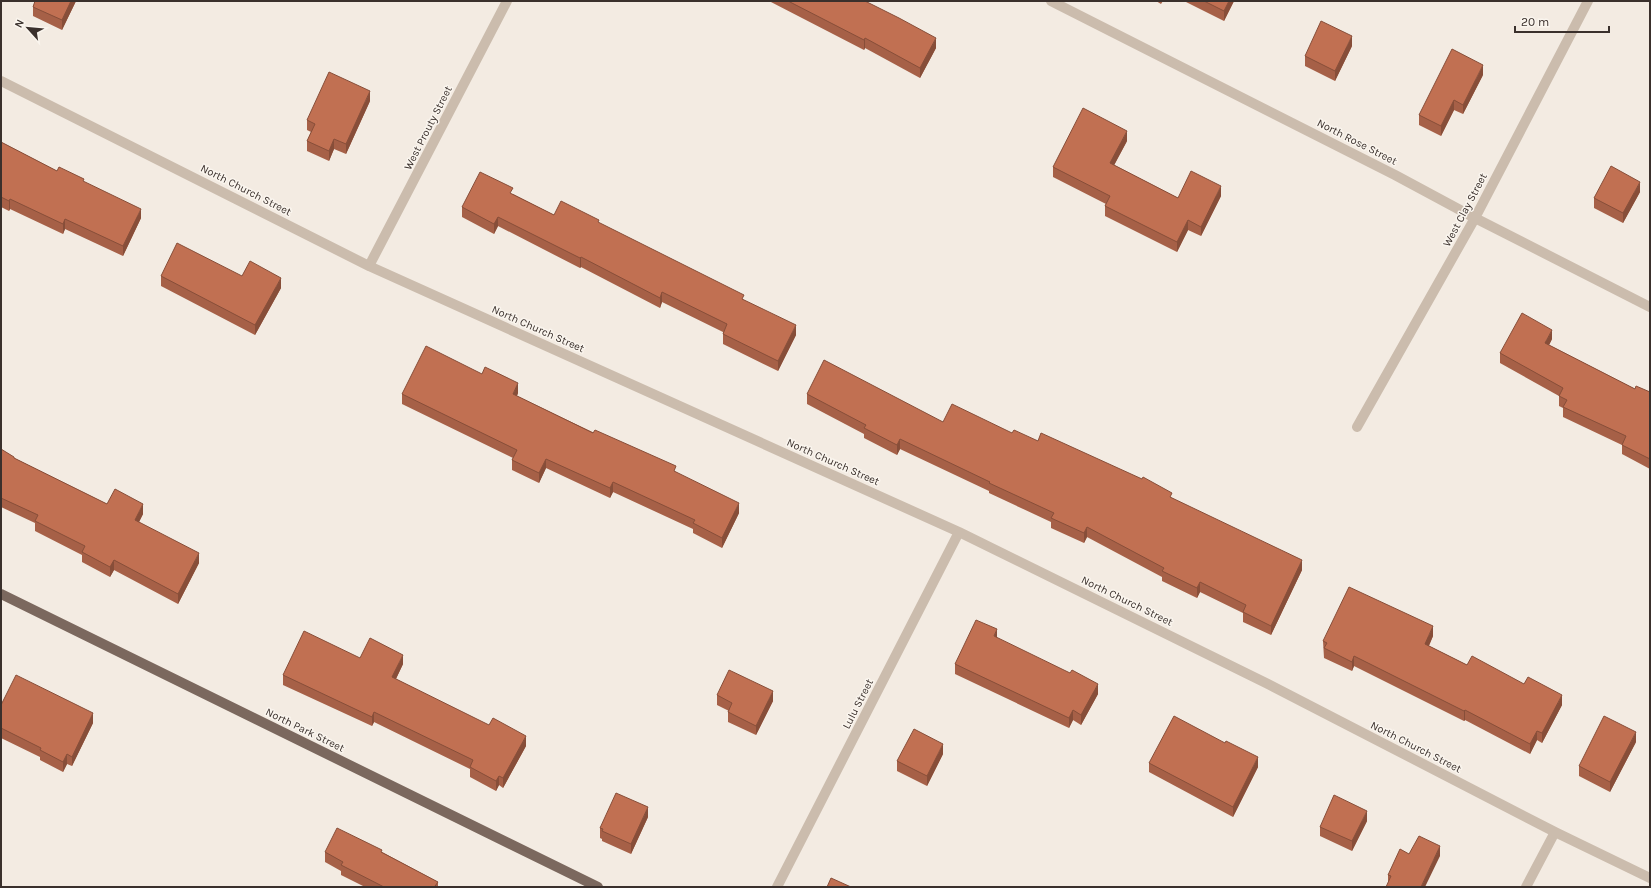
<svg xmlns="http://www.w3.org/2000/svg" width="1651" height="888" viewBox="0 0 1651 888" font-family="Karla,sans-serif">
	<rect width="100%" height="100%" fill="#f3ebe2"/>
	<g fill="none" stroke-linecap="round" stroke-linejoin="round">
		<!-- minor -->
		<path stroke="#cbbcad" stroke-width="10" d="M 1051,1 L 1395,175 L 1475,218 L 1650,307
			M 1,81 L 369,266 L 959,532 L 1268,684 L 1555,832 L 1650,878
			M 369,266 L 507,1
			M 1357,427 L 1475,218 L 1588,1
			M 777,887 L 959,532
			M 1526,887 L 1555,832"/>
		<!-- primary -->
		<path stroke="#7b685e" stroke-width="10" d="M 1,594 L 598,887"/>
	</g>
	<!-- wall -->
	<path fill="#a66047" d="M 35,1 L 76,1 L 62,30 L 33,16 L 33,7 Z
		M 769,1 L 865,1 L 936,48 L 920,78 L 865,48 L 864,50 Z
		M 1156,1 L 1163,1 L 1161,4 Z
		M 1184,1 L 1234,1 L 1224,21 Z
		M 1352,46 L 1335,81 L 1305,66 L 1305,56 Z
		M 1483,75 L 1463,114 L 1454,110 L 1441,136 L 1419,125 L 1419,115 Z
		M 370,101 L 346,154 L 334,149 L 329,161 L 307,151 L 307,141 L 311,132 L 307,130 L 307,120 Z
		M 1127,141 L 1114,165 L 1178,198 L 1221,196 L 1201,236 L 1188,230 L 1177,252 L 1105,216 L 1105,206 L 1106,204 L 1053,177 L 1053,167 Z
		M 1,142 L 57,171 L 84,182 L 141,218 L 123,256 L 65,229 L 63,234 L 10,209 L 9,211 L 1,207 Z
		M 1640,192 L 1623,223 L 1594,208 L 1594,198 Z
		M 513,194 L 554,215 L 599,223 L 744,300 L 796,335 L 778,371 L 723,344 L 723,332 L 662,302 L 660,308 L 581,267 L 580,268 L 498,226 L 494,234 L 462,217 L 462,207 Z
		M 161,276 L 281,288 L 255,335 L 161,286 Z
		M 1552,339 L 1549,345 L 1635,389 L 1650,392 L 1650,469 L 1622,454 L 1622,445 L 1563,417 L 1563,408 L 1559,406 L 1559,396 L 1500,363 L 1500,353 Z
		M 518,393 L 517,396 L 676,472 L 739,513 L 722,548 L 693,533 L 693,529 L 613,492 L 610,498 L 546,468 L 539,483 L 512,470 L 512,460 L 513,458 L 402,404 L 402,394 Z
		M 807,394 L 943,422 L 1012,433 L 1038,441 L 1172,498 L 1302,570 L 1271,635 L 1243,622 L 1243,613 L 1200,592 L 1197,598 L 1162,581 L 1162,577 L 1087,537 L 1084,543 L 1051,528 L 1051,522 L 989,493 L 989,491 L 900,449 L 897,455 L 864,438 L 864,434 L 807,404 Z
		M 1,449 L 14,458 L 107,504 L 143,514 L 139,522 L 199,563 L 178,604 L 114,570 L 110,577 L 82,562 L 82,555 L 35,531 L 35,523 L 1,507 Z
		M 1433,636 L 1429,646 L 1467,665 L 1562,705 L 1542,743 L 1537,740 L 1530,754 L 1465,720 L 1464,721 L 1354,666 L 1352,671 L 1324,658 L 1323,641 Z
		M 997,638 L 1098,694 L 1081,725 L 1073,720 L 1069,728 L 955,674 L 955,664 Z
		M 360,658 L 403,664 L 396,679 L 526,746 L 503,788 L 499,785 L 496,791 L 470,777 L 470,769 L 374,722 L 372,726 L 283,685 L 283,675 Z
		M 717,695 L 773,701 L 756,735 L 728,722 L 728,712 L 729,711 L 717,705 Z
		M 1,705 L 93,723 L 72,766 L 67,764 L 63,772 L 40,760 L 40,757 L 1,738 Z
		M 1636,742 L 1610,792 L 1579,776 L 1579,766 Z
		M 943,754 L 927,786 L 897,771 L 897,761 Z
		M 1149,763 L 1258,767 L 1233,817 L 1149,772 Z
		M 1650,803 L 1650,816 L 1649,815 L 1649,805 Z
		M 648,817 L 631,854 L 602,841 L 602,839 L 600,838 L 600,828 Z
		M 1367,821 L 1352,851 L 1320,836 L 1320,827 Z
		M 325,852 L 382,852 L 438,882 L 438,887 L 365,887 L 341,875 L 341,871 L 325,862 Z
		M 1409,854 L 1440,856 L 1388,883 L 1388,875 Z"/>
	<!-- shaded-wall -->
	<path fill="#874e39" d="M 71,1 L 76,1 L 62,30 L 62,20 Z
		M 1229,1 L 1234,1 L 1224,21 L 1224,11 Z
		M 1352,36 L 1352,46 L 1335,81 L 1335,71 Z
		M 865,38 L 865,48 L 864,50 L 864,40 Z
		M 936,38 L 936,48 L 920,78 L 920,68 Z
		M 1483,65 L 1483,75 L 1463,114 L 1463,105 Z
		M 370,91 L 370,101 L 346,154 L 346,144 Z
		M 1454,100 L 1454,110 L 1441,136 L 1441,126 Z
		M 1127,131 L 1127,141 L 1110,173 L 1110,163 Z
		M 334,139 L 334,149 L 329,161 L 329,151 Z
		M 1640,182 L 1640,192 L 1623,223 L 1623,213 Z
		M 1221,186 L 1221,196 L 1201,236 L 1201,227 Z
		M 10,199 L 10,209 L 9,211 L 9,201 Z
		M 141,209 L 141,218 L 123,256 L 123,246 Z
		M 498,217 L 498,226 L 494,234 L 494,224 Z
		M 65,219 L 65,229 L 63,234 L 63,224 Z
		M 1188,220 L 1188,230 L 1177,252 L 1177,242 Z
		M 581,257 L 581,267 L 580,268 L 580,258 Z
		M 281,278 L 281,288 L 255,335 L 255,325 Z
		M 662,292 L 662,302 L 660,308 L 660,298 Z
		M 796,325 L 796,335 L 778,371 L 778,361 Z
		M 1552,330 L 1552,339 L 1545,353 L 1545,343 Z
		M 518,383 L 518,393 L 513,404 L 513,394 Z
		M 900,439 L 900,449 L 897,455 L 897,445 Z
		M 546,459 L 546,468 L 539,483 L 539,473 Z
		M 613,482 L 613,492 L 610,498 L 610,488 Z
		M 739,503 L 739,513 L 722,548 L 722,538 Z
		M 143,504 L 143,514 L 135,530 L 135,520 Z
		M 1087,527 L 1087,537 L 1084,543 L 1084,533 Z
		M 199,553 L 199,563 L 178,604 L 178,594 Z
		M 114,560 L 114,570 L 110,577 L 110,567 Z
		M 1302,560 L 1302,570 L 1271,635 L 1271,626 Z
		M 1200,582 L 1200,592 L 1197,598 L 1197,588 Z
		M 1433,626 L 1433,636 L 1425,654 L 1425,644 Z
		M 997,629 L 997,639 L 994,636 Z
		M 403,655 L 403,664 L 392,687 L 392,677 Z
		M 1354,656 L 1354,666 L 1352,671 L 1352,662 Z
		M 1098,684 L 1098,694 L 1081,725 L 1081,715 Z
		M 773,691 L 773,701 L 756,735 L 756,726 Z
		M 1562,695 L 1562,705 L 1542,743 L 1542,733 Z
		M 1073,710 L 1073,720 L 1069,728 L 1069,718 Z
		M 1465,710 L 1465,720 L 1464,721 L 1464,711 Z
		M 374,712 L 374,722 L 372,726 L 372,717 Z
		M 93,713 L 93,723 L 72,766 L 72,757 Z
		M 1537,731 L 1537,740 L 1530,754 L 1530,744 Z
		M 1636,732 L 1636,742 L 1610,792 L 1610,782 Z
		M 526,736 L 526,746 L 503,788 L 503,778 Z
		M 943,744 L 943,754 L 927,786 L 927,776 Z
		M 67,754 L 67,764 L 63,772 L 63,762 Z
		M 1258,757 L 1258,767 L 1233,817 L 1233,807 Z
		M 499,776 L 499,785 L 496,791 L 496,781 Z
		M 648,807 L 648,817 L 631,854 L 631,844 Z
		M 1367,811 L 1367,821 L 1352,851 L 1352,841 Z
		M 1440,846 L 1440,856 L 1425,887 L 1421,887 Z"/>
	<!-- building -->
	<path fill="#c17052" stroke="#874e39" d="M 35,1 L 71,1 L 62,20 L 33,7 Z
		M 788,1 L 865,1 L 899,18 L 936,38 L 920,68 L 865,38 L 864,40 Z
		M 1204,1 L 1229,1 L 1224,11 Z
		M 1321,21 L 1352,36 L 1335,71 L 1305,56 Z
		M 1452,49 L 1483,65 L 1463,105 L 1454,100 L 1441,126 L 1419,115 Z
		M 329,72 L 370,91 L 346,144 L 334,139 L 329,151 L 307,141 L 315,124 L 307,120 Z
		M 1083,108 L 1127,131 L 1110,163 L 1178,198 L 1191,171 L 1221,186 L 1201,227 L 1188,220 L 1177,242 L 1105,206 L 1110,196 L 1053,167 Z
		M 1,142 L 57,171 L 59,167 L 84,179 L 83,181 L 141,209 L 123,246 L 65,219 L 63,224 L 10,199 L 9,201 L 1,197 Z
		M 1611,166 L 1640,182 L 1623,213 L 1594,198 Z
		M 480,172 L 513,188 L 510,193 L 554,215 L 561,201 L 599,220 L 598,222 L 744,295 L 742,299 L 796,325 L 778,361 L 723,334 L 727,324 L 662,292 L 660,298 L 581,257 L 580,258 L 498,217 L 494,224 L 462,207 Z
		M 177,243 L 242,276 L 250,261 L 281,278 L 255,325 L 161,276 Z
		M 1522,313 L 1552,330 L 1545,343 L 1635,389 L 1636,386 L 1650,392 L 1650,459 L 1622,445 L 1626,436 L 1563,407 L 1567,400 L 1559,396 L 1563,388 L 1500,353 Z
		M 426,346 L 482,374 L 485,367 L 518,383 L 513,394 L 593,433 L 595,430 L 676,466 L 674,471 L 739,503 L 722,538 L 693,523 L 695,520 L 613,482 L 610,488 L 546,459 L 539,473 L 512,460 L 517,450 L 402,394 Z
		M 824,360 L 943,422 L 952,404 L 1012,433 L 1014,430 L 1038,441 L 1041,433 L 1142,479 L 1143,477 L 1172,493 L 1170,497 L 1302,560 L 1271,626 L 1243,612 L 1246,605 L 1200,582 L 1197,588 L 1162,571 L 1164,568 L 1087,527 L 1084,533 L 1051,518 L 1054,513 L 989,483 L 990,482 L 900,439 L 897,445 L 864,428 L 866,425 L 807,394 Z
		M 1,449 L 14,457 L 14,458 L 107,504 L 115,489 L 143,504 L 135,520 L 199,553 L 178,594 L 114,560 L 110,567 L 82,552 L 85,546 L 35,521 L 38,515 L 1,498 Z
		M 1349,587 L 1433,626 L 1425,644 L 1467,665 L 1472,656 L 1524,684 L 1528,677 L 1562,695 L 1542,733 L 1537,731 L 1530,744 L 1465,710 L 1464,711 L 1354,656 L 1352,662 L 1324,648 L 1327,643 L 1323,641 Z
		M 976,620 L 997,629 L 994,636 L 1070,673 L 1072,670 L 1098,684 L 1081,715 L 1073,710 L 1069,718 L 955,664 Z
		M 304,631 L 360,658 L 370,638 L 403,655 L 392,677 L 489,725 L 493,718 L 526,736 L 503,778 L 499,776 L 496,781 L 470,767 L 473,760 L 374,712 L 372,717 L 283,675 Z
		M 729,670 L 773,691 L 756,726 L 728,712 L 732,703 L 717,695 Z
		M 16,675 L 93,713 L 72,757 L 67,754 L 63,762 L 40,750 L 41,748 L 1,728 L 1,705 Z
		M 1174,716 L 1225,743 L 1226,741 L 1258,757 L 1233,807 L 1149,763 Z
		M 1604,716 L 1636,732 L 1610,782 L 1579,766 Z
		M 914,729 L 943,744 L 927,776 L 897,761 Z
		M 616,793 L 648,807 L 631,844 L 602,831 L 603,829 L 600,828 Z
		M 1334,795 L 1367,811 L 1352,841 L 1320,827 Z
		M 337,828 L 382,850 L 381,852 L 438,882 L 435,886 L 438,887 L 384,887 L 341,865 L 343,862 L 325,852 Z
		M 1419,836 L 1440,846 L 1421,887 L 1386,887 L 1391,876 L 1388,875 L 1400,849 L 1409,854 Z
		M 831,878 L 851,887 L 827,887 Z"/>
	<g text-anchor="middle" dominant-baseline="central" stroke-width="3" stroke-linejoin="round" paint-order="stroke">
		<!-- street labels -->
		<g font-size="11" fill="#3a302c" stroke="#faf5ee">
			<text transform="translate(428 128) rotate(-63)">West Prouty Street</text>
			<text transform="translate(1357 142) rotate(27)">North Rose Street</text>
			<text transform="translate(246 190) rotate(27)">North Church Street</text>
			<text transform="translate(1465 210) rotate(-62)">West Clay Street</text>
			<text transform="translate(538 329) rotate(24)">North Church Street</text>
			<text transform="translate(833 462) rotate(24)">North Church Street</text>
			<text transform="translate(1127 601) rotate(26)">North Church Street</text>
			<text transform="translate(858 704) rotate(-63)">Lulu Street</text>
			<text transform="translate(305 730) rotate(26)">North Park Street</text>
			<text transform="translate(1416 747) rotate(27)">North Church Street</text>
		</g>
	</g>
	<!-- border -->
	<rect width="1651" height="888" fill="none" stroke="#3a302c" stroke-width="4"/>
	<!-- north arrow -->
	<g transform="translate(28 28) rotate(297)" stroke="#faf5ee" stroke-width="3" paint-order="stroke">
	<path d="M0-3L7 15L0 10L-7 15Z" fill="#3a302c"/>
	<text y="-6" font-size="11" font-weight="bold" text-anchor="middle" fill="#3a302c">N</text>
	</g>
	<!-- scale -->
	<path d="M1515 26v6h94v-6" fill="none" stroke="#3a302c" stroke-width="2"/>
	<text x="1521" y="26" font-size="12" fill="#3a302c" stroke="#faf5ee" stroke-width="3" paint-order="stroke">20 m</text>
</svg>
